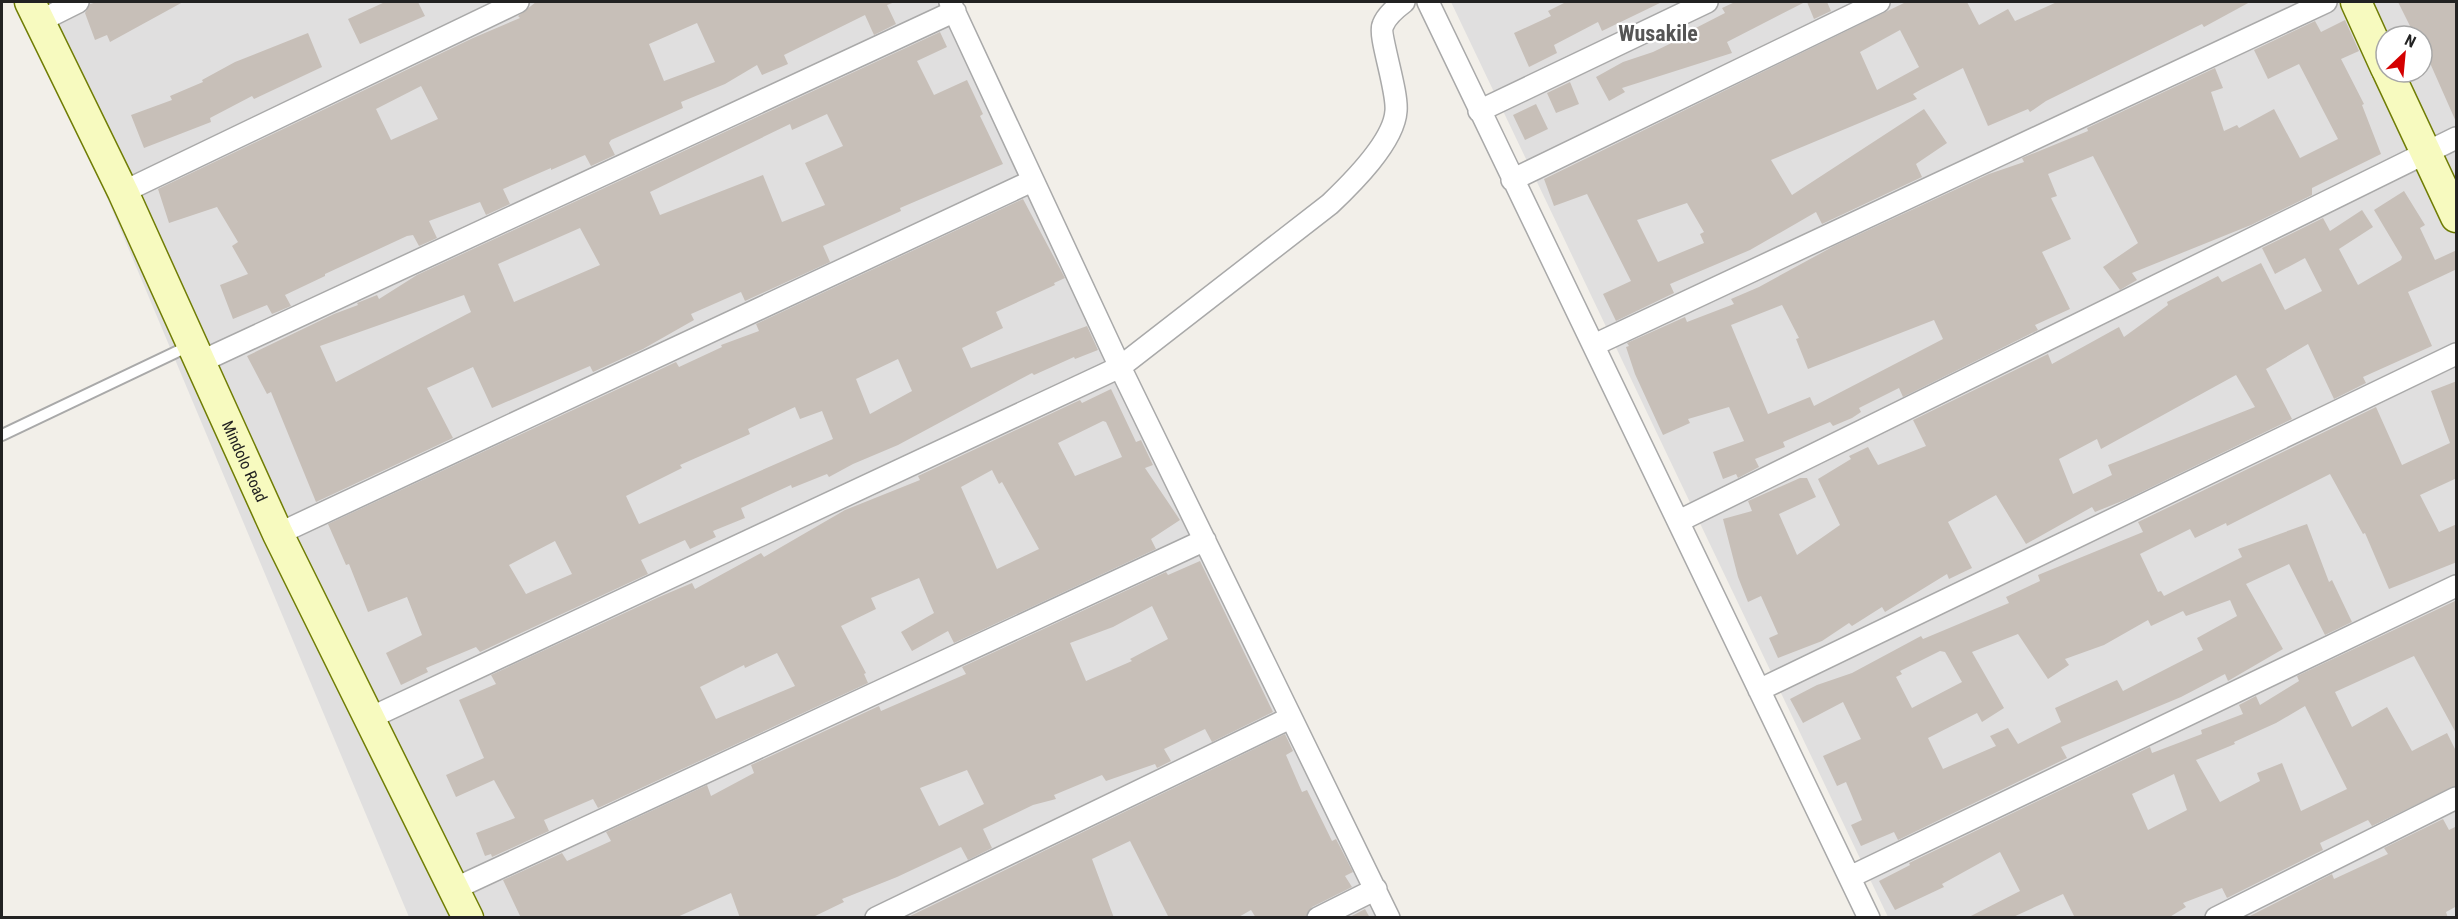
<svg xmlns="http://www.w3.org/2000/svg" width="2458" height="919" viewBox="0 0 2458 919" font-family="'Roboto Condensed',sans-serif">
	<rect width="100%" height="100%" fill="#f2efe9"/>
	<!-- residential -->
	<path fill="#e0dfdf" fill-rule="evenodd" d="M 25,2 L 953,2 L 1401,917 L 409,917 Z
		M 1451,2 L 2456,2 L 2456,917 L 1888,917 ZM 2386,36 L 2422,36 L 2422,72 L 2386,72 Z"/>
	<!-- building -->
	<path fill="#c7bfb8" fill-rule="evenodd" d="M 97,2 L 183,2 L 110,42 L 107,35 L 95,40 L 85,13 L 90,4 Z
		M 385,2 L 418,2 L 425,16 L 360,44 L 348,19 Z
		M 536,2 L 895,2 L 887,5 L 896,24 L 874,35 L 865,15 L 784,55 L 788,64 L 762,75 L 757,65 L 725,84 L 681,102 L 683,108 L 611,140 L 609,143 L 615,155 L 591,166 L 585,155 L 551,170 L 551,168 L 503,189 L 510,204 L 486,215 L 480,202 L 429,221 L 437,238 L 419,246 L 413,235 L 407,236 L 325,274 L 325,276 L 285,295 L 291,306 L 272,314 L 267,305 L 233,319 L 220,285 L 248,274 L 232,246 L 238,242 L 217,207 L 169,223 L 158,189 L 473,38 L 520,18 L 518,16 ZM 697,23 L 715,62 L 664,81 L 649,44 ZM 421,86 L 438,119 L 391,140 L 376,109 Z
		M 1566,2 L 1662,2 L 1602,31 L 1598,22 L 1554,45 L 1557,53 L 1529,67 L 1514,33 L 1551,16 L 1548,11 Z
		M 1735,2 L 1805,2 L 1727,42 L 1732,53 L 1622,88 L 1625,92 L 1609,101 L 1596,77 L 1623,62 L 1653,52 L 1686,36 L 1684,34 L 1725,13 L 1722,8 Z
		M 1807,2 L 1827,2 L 1831,11 L 1814,19 Z
		M 1906,2 L 1967,2 L 1979,25 L 2008,9 L 2015,21 L 2057,2 L 2250,2 L 2204,27 L 2202,24 L 2046,101 L 2030,112 L 2028,109 L 1988,126 L 1963,68 L 1922,89 L 1913,94 L 1917,99 L 1771,160 L 1792,195 L 1924,109 L 1947,143 L 1916,164 L 1922,177 L 1822,224 L 1816,212 L 1750,250 L 1670,284 L 1674,293 L 1616,321 L 1603,294 L 1631,281 L 1587,194 L 1554,206 L 1544,179 ZM 1900,30 L 1919,67 L 1877,90 L 1860,52 ZM 1687,203 L 1704,232 L 1700,234 L 1704,243 L 1658,262 L 1637,220 Z
		M 2398,2 L 2457,2 L 2457,124 L 2430,63 L 2422,67 L 2422,36 L 2415,36 Z
		M 2345,20 L 2359,51 L 2341,59 L 2364,104 L 2362,105 L 2381,154 L 2312,188 L 2312,195 L 2251,225 L 2132,273 L 2137,280 L 2120,290 L 2103,267 L 2138,243 L 2093,156 L 2048,174 L 2057,196 L 2051,198 L 2071,239 L 2042,252 L 2070,309 L 2035,325 L 2038,330 L 1903,397 L 1899,388 L 1859,408 L 1861,412 L 1852,418 L 1833,426 L 1830,422 L 1783,442 L 1785,447 L 1755,459 L 1759,467 L 1738,478 L 1736,474 L 1723,479 L 1713,452 L 1744,441 L 1729,407 L 1688,419 L 1690,423 L 1663,435 L 1635,374 L 1626,347 L 1629,346 L 1627,343 L 1685,317 L 1687,322 L 1734,304 L 1731,299 L 1759,287 L 1834,246 L 1989,174 L 2024,162 L 2022,158 L 2088,131 L 2087,128 L 2215,68 L 2223,88 L 2211,92 L 2224,131 L 2237,125 L 2239,128 L 2274,109 L 2300,158 L 2338,139 L 2299,64 L 2268,79 L 2254,50 L 2315,21 L 2321,32 ZM 1782,305 L 1799,338 L 1796,339 L 1808,369 L 1934,320 L 1943,339 L 1814,406 L 1810,397 L 1768,414 L 1731,325 Z
		M 940,32 L 947,47 L 917,61 L 934,95 L 967,80 L 983,114 L 980,116 L 1003,164 L 900,208 L 901,211 L 823,246 L 830,262 L 745,301 L 741,292 L 691,314 L 694,320 L 643,349 L 593,372 L 590,366 L 492,408 L 473,367 L 427,388 L 453,438 L 316,502 L 271,392 L 267,394 L 247,356 L 334,314 L 358,305 L 357,303 L 377,295 L 379,299 L 417,275 ZM 827,114 L 843,146 L 805,163 L 825,205 L 782,222 L 763,175 L 660,215 L 650,192 L 790,124 L 792,130 ZM 580,228 L 600,265 L 514,302 L 498,264 ZM 464,295 L 471,312 L 336,382 L 320,346 Z
		M 308,33 L 322,67 L 254,99 L 252,96 L 210,118 L 211,122 L 144,148 L 131,115 L 172,100 L 170,96 L 203,82 L 202,80 L 235,62 Z
		M 1570,82 L 1579,104 L 1556,113 L 1547,93 Z
		M 1536,104 L 1548,129 L 1525,140 L 1513,115 Z
		M 2404,191 L 2425,225 L 2420,228 L 2435,260 L 2457,250 L 2457,269 L 2408,292 L 2432,346 L 2363,377 L 2366,383 L 2334,399 L 2308,344 L 2266,369 L 2292,419 L 2127,499 L 2095,512 L 2092,507 L 2026,544 L 1996,495 L 1948,522 L 1972,568 L 1949,579 L 1947,574 L 1885,612 L 1882,607 L 1852,626 L 1849,623 L 1822,641 L 1778,658 L 1769,638 L 1778,634 L 1761,596 L 1748,602 L 1738,577 L 1723,519 L 1752,511 L 1748,501 L 1800,478 L 1807,478 L 1816,497 L 1779,514 L 1797,555 L 1840,525 L 1818,479 L 1851,459 L 1849,456 L 1868,447 L 1878,465 L 1926,446 L 1913,420 L 2048,354 L 2052,364 L 2119,327 L 2124,337 L 2168,305 L 2167,302 L 2218,276 L 2222,282 L 2261,263 L 2285,310 L 2322,291 L 2305,258 L 2275,274 L 2262,248 L 2323,218 L 2330,231 L 2362,210 L 2373,227 L 2339,249 L 2358,285 L 2401,260 L 2402,257 L 2374,210 ZM 2236,375 L 2255,407 L 2108,465 L 2112,475 L 2073,494 L 2059,459 L 2097,439 L 2101,449 Z
		M 1023,199 L 1065,278 L 1054,283 L 1055,285 L 996,312 L 1003,328 L 962,348 L 971,368 L 1087,326 L 1098,350 L 1075,359 L 1074,357 L 1034,375 L 1032,373 L 898,445 L 853,464 L 829,477 L 827,474 L 792,488 L 791,485 L 741,508 L 745,518 L 713,531 L 716,537 L 690,549 L 685,540 L 641,560 L 648,574 L 480,652 L 476,647 L 426,668 L 428,672 L 401,685 L 386,653 L 422,635 L 407,597 L 368,612 L 349,564 L 346,565 L 328,524 L 676,362 L 679,367 L 722,347 L 721,345 L 759,331 L 756,324 ZM 898,359 L 912,391 L 870,414 L 856,379 ZM 795,407 L 800,419 L 822,411 L 833,439 L 639,524 L 626,496 L 682,468 L 680,465 L 750,434 L 748,429 ZM 555,541 L 572,574 L 526,594 L 509,565 Z
		M 2457,381 L 2457,478 L 2420,495 L 2439,532 L 2457,524 L 2457,562 L 2389,589 L 2365,533 L 2363,534 L 2330,474 L 2227,526 L 2226,523 L 2195,538 L 2190,529 L 2140,554 L 2158,592 L 2161,591 L 2164,596 L 2242,557 L 2238,549 L 2307,524 L 2329,582 L 2332,580 L 2352,622 L 2325,635 L 2289,564 L 2246,584 L 2283,649 L 2228,681 L 2225,674 L 2181,697 L 2061,747 L 2067,758 L 1898,840 L 1894,832 L 1861,846 L 1851,825 L 1862,820 L 1846,782 L 1837,786 L 1823,756 L 1861,739 L 1843,702 L 1803,723 L 1790,699 L 1817,685 L 1852,673 L 1921,636 L 1923,639 L 2009,603 L 2006,597 L 2040,581 L 2038,575 L 2143,532 L 2138,522 L 2376,407 L 2402,465 L 2450,443 L 2431,391 ZM 2230,600 L 2237,616 L 2197,638 L 2203,650 L 2123,691 L 2117,680 L 2055,708 L 2061,722 L 2018,744 L 2008,728 L 1990,736 L 1996,746 L 1943,769 L 1928,738 L 1977,713 L 1982,722 L 2004,708 L 1972,652 L 2018,634 L 2048,679 L 2069,665 L 2065,659 L 2104,645 L 2148,620 L 2151,626 L 2183,611 L 2186,616 ZM 1940,651 L 1945,652 L 1962,682 L 1912,708 L 1896,677 L 1902,674 L 1900,671 Z
		M 1111,389 L 1136,442 L 1141,440 L 1153,465 L 1145,468 L 1180,520 L 1151,539 L 1156,549 L 954,643 L 948,631 L 912,651 L 901,632 L 934,613 L 919,578 L 871,598 L 876,609 L 841,626 L 866,673 L 864,674 L 868,683 L 598,808 L 593,799 L 544,820 L 549,831 L 492,857 L 491,854 L 485,856 L 476,833 L 515,818 L 494,780 L 456,797 L 446,775 L 484,758 L 459,700 L 496,684 L 491,675 L 659,597 L 692,583 L 695,589 L 761,553 L 764,557 L 845,510 L 920,480 L 918,476 L 1080,400 L 1082,403 ZM 1103,421 L 1106,422 L 1122,457 L 1075,476 L 1058,443 ZM 992,470 L 999,484 L 1002,482 L 1039,549 L 997,569 L 961,487 ZM 777,653 L 795,686 L 716,719 L 700,687 L 744,665 L 745,668 Z
		M 1200,561 L 1273,712 L 1212,742 L 1205,729 L 1164,749 L 1171,761 L 1157,768 L 1155,764 L 1106,781 L 1102,775 L 1054,795 L 1056,799 L 1033,805 L 983,829 L 992,848 L 968,860 L 961,847 L 897,877 L 842,899 L 844,902 L 811,918 L 740,918 L 731,893 L 675,918 L 521,918 L 503,880 L 562,853 L 567,861 L 611,841 L 606,832 L 707,785 L 711,796 L 754,773 L 751,765 L 879,706 L 881,711 L 966,674 L 962,667 L 1166,572 L 1168,575 ZM 1152,606 L 1168,639 L 1130,659 L 1132,661 L 1086,681 L 1070,643 L 1113,627 ZM 967,770 L 984,804 L 939,826 L 920,788 Z
		M 2457,600 L 2457,735 L 2414,656 L 2335,692 L 2352,727 L 2387,707 L 2412,751 L 2447,733 L 2457,753 L 2457,785 L 2372,826 L 2368,820 L 2320,843 L 2323,850 L 2227,898 L 2222,888 L 2183,903 L 2186,907 L 2168,918 L 2075,918 L 2063,894 L 2011,918 L 1967,918 L 2020,891 L 2000,852 L 1942,884 L 1944,887 L 1895,910 L 1879,881 L 1910,865 L 1909,863 L 2150,747 L 2152,753 L 2202,734 L 2201,730 L 2243,714 L 2239,705 L 2256,696 L 2260,705 L 2299,681 L 2297,676 ZM 2305,706 L 2347,789 L 2301,811 L 2282,763 L 2257,773 L 2260,781 L 2220,802 L 2196,760 L 2235,744 L 2234,742 L 2276,723 ZM 2174,774 L 2187,810 L 2148,830 L 2132,794 Z
		M 1285,734 L 1293,751 L 1286,755 L 1302,792 L 1307,790 L 1332,841 L 1336,839 L 1353,872 L 1345,876 L 1352,887 L 1312,907 L 1305,918 L 1256,918 L 1251,910 L 1237,918 L 1169,918 L 1130,841 L 1092,859 L 1114,918 L 906,918 Z
		M 2443,819 L 2449,830 L 2457,826 L 2457,906 L 2446,912 L 2448,918 L 2246,918 L 2332,874 L 2334,879 L 2388,854 L 2384,848 Z
		M 1365,909 L 1370,918 L 1348,918 Z"/>
	<g fill="none" stroke-linecap="round" stroke-linejoin="round">
		<defs>
			<path id="lane" d="M 2,435 L 191,345"/>
			<path id="street" d="M 950,2 L 1120,367 L 1389,918
				M 1428,2 L 1869,918
				M 40,21 L 78,2
				M 1479,111 L 1707,2
				M 1512,180 L 1879,2
				M 123,192 L 518,2
				M 1594,345 L 2326,2
				M 200,362 L 955,11
				M 1679,521 L 2456,138
				M 278,534 L 1032,181
				M 1759,690 L 2456,354
				M 370,718 L 1120,367 L 1330,204 C 1351,184 1394,142 1396,111 C 1398,90 1378,35 1383,25 C 1387,15 1396,8 1404,2
				M 1850,877 L 2456,586
				M 454,889 L 1205,540
				M 876,918 L 1290,718
				M 1318,918 L 1376,889
				M 2216,918 L 2456,798"/>
			<g id="secondary">
				<path id="s1" d="M 30,2 L 123,192 L 278,534 L 468,918"/>
				<path d="M 2356,2 L 2386,68"/>
				<path d="M 2388,72 L 2456,217"/>
			</g>
		</defs>
		<!-- lane casing -->
		<use href="#lane" stroke="#a9a9a9" stroke-width="14"/>
		<!-- street casing -->
		<use href="#street" stroke="#a9a9a9" stroke-width="24"/>
		<!-- secondary casing -->
		<use href="#secondary" stroke="#707d05" stroke-width="33"/>
		<!-- lane -->
		<use href="#lane" stroke="#fff" stroke-width="10"/>
		<!-- street -->
		<use href="#street" stroke="#fff" stroke-width="21"/>
		<!-- secondary -->
		<use href="#secondary" stroke="#f7fabf" stroke-width="30"/>
	</g>
	<g text-anchor="middle" dominant-baseline="central" stroke-width="4.5" stroke-linejoin="round" paint-order="stroke">
		<!-- street labels -->
		<g font-size="16" fill="#222" stroke="#fff">
			<text stroke="none"><textPath href="#s1" startOffset="507">Mindolo Road</textPath></text>
		</g>
		<!-- district labels -->
		<g font-size="22" font-weight="bold" fill="#555" stroke="#fff">
			<text x="1658" y="33">Wusakile</text>
		</g>
	</g>
	<!-- border -->
	<rect width="2458" height="919" fill="none" stroke="#222222" stroke-width="6"/>
	<!-- north arrow -->
	<g transform="translate(2404 54) rotate(26)"><circle r="28" fill="#ffffff" stroke="#a7a7a7" stroke-width="1.5"/>
	<path d="M0-4.5L10 22L0 15L-10 22Z" fill="#d40000"/>
	<text y="-9" font-size="16" font-weight="bold" text-anchor="middle" fill="#222222">N</text>
	</g>
</svg>
